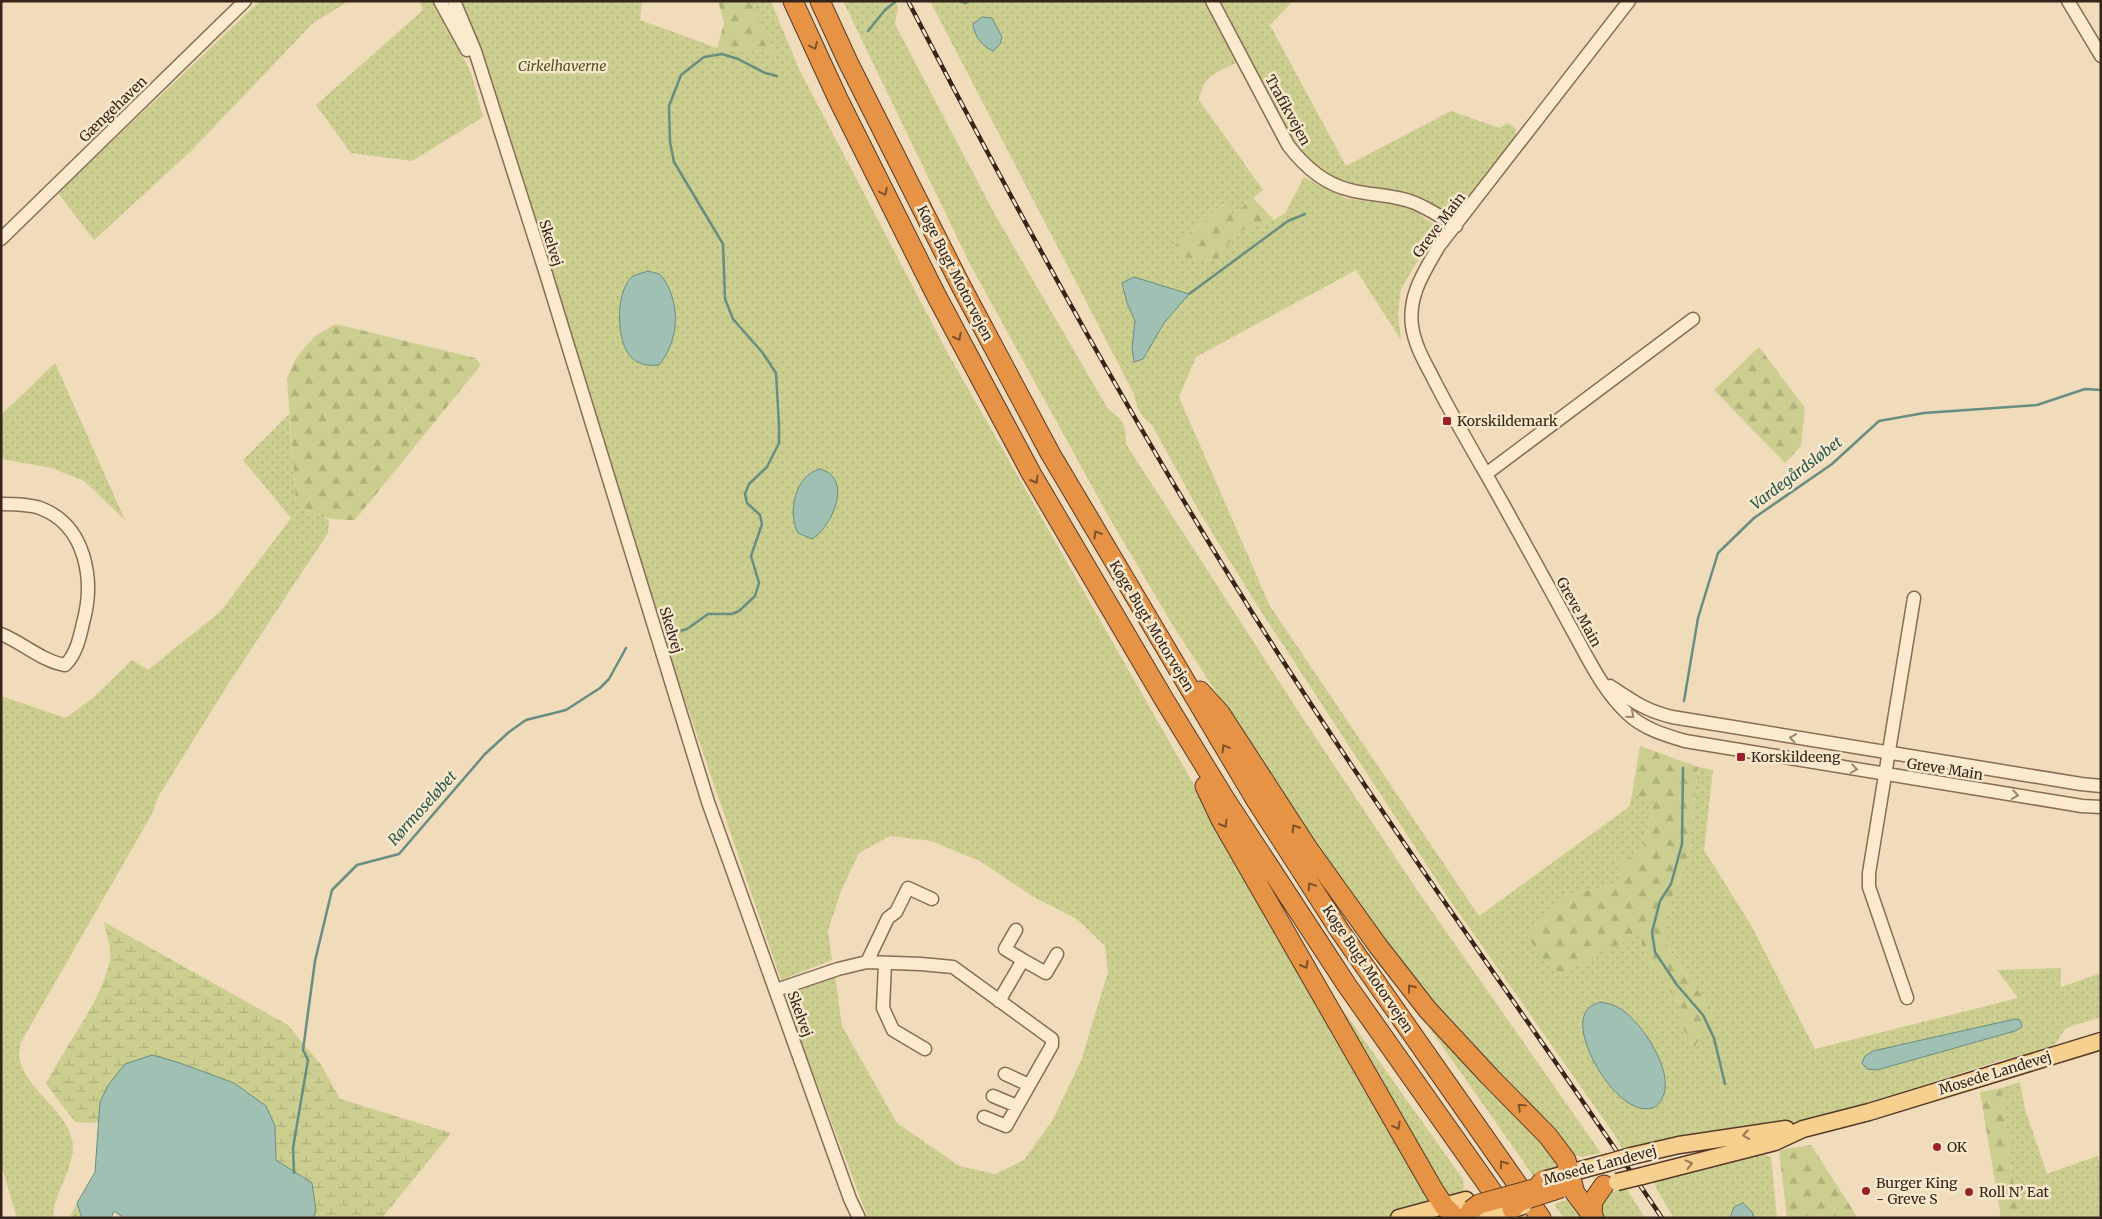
<svg xmlns="http://www.w3.org/2000/svg" width="2102" height="1219" viewBox="0 0 2102 1219" font-family="Merriweather,serif">
	<defs>
		<pattern id="green-dots" width="8" height="8" patternUnits="userSpaceOnUse" patternTransform="scale(1.25)"><rect width="8" height="8" fill="#cbce8f"/><path d="M2 2h.1M6 6h.1" fill="none" stroke="#afb17b" stroke-width="1.8" stroke-linecap="round"/></pattern>
		<pattern id="forest-firs" width="22" height="20" patternUnits="userSpaceOnUse" patternTransform="scale(1.25)"><rect width="22" height="20" fill="#cbce8f"/><path d="M5 1l3.5 6h-7zM16 11l3.5 6h-7z" fill="#afb17b"/></pattern>
		<pattern id="wetland-marsh" width="20" height="14" patternUnits="userSpaceOnUse" patternTransform="scale(1.25)"><rect width="20" height="14" fill="#cbce8f"/><path d="M1 5h8M5 5V1M11 12h8M15 12V8" fill="none" stroke="#afb17b"/></pattern>
	</defs>
	<rect width="100%" height="100%" fill="#f0dcbb"/>
	<!-- green -->
	<path fill="url(#green-dots)" d="M 260,1 L 349,1 L 313,23 L 190,152 L 94,240 L 58,193 Z
		M 419,1 L 435,1 L 471,73 L 483,117 L 412,161 L 351,153 L 316,105 L 423,10 Z
		M 461,1 L 642,1 L 640,20 L 717,48 L 774,53 L 750,1 L 771,1 L 799,69 L 946,350 L 1433,1204 L 1383,1218 L 868,1218 L 783,994 L 835,975 L 842,1026 L 897,1123 L 959,1166 L 995,1174 L 1024,1160 L 1052,1121 L 1081,1061 L 1108,972 L 1105,946 L 1077,919 L 1032,896 L 980,861 L 931,841 L 890,836 L 859,853 L 841,891 L 828,931 L 832,960 L 781,980 L 674,668 L 477,39 Z
		M 843,1 L 895,1 L 898,7 L 895,24 L 993,211 L 1108,409 C 1124,421 1126,424 1126,444 L 1302,717 L 1417,890 L 1601,1153 L 1582,1157 L 1570,1153 L 1441,1012 L 1330,866 L 1175,629 L 1110,519 L 971,266 Z
		M 930,1 L 965,1 L 966,3 L 969,1 L 1205,1 L 1236,63 C 1215,73 1204,75 1199,100 L 1263,190 L 1233,215 L 1225,203 L 1174,246 L 1185,258 L 1217,260 L 1237,232 L 1274,220 L 1285,213 L 1304,177 L 1345,198 L 1409,207 L 1436,226 L 1435,239 L 1420,257 L 1401,289 L 1398,313 L 1401,340 L 1356,270 L 1196,357 L 1179,397 L 1270,606 L 1479,916 L 1629,807 L 1632,794 L 1654,801 L 1642,853 L 1619,884 L 1561,896 L 1557,976 L 1640,933 L 1643,951 L 1682,1009 L 1682,1026 L 1713,1012 L 1668,947 L 1662,925 L 1689,851 L 1698,767 L 1713,770 L 1704,850 L 1751,925 L 1815,1049 L 2018,998 L 1997,970 L 2061,968 L 2061,987 L 2101,973 L 2101,1017 L 2066,1028 L 2050,1052 L 2005,1059 L 1800,1124 L 1739,1130 L 1662,1144 L 1622,1149 L 1616,1137 L 1445,893 L 1257,605 L 1200,513 L 1152,425 C 1140,416 1137,409 1134,394 Z
		M 1219,1 L 1293,1 L 1270,25 L 1346,166 L 1451,111 L 1499,128 L 1508,123 L 1516,129 L 1515,139 L 1464,207 L 1449,212 L 1409,195 L 1343,181 L 1320,172 L 1302,157 Z
		M 55,363 L 125,520 L 84,481 L 52,468 L 1,459 L 1,415 Z
		M 289,414 L 296,503 L 308,511 L 329,520 L 328,533 L 227,686 L 158,797 L 152,814 L 21,1042 C 20,1048 18,1055 20,1061 C 28,1092 73,1114 73,1148 C 72,1172 54,1193 53,1218 L 17,1218 L 1,1164 L 1,696 L 66,718 L 94,697 L 132,660 L 148,670 L 221,611 L 291,518 L 243,460 Z
		M 1379,956 L 1544,1137 L 1561,1167 L 1534,1177 Z
		M 1310,964 L 1463,1179 L 1464,1195 L 1446,1199 Z
		M 2020,1082 L 2025,1109 L 2047,1174 L 2097,1156 L 2101,1165 L 2101,1218 L 2018,1218 L 2001,1088 Z
		M 1758,1152 L 1771,1157 L 1777,1218 L 1674,1218 L 1657,1190 L 1653,1177 Z
		M 1625,1186 L 1645,1218 L 1606,1218 L 1599,1208 L 1600,1198 Z
		M 1573,1198 L 1585,1218 L 1564,1218 L 1554,1204 Z"/>
	<!-- forest -->
	<path fill="url(#forest-firs)" d="M 718,1 L 750,1 L 775,53 L 717,48 L 724,23 Z
		M 1253,198 L 1274,220 L 1237,232 L 1217,260 L 1185,258 L 1174,246 L 1226,203 L 1233,215 Z
		M 336,324 L 475,358 L 481,365 L 355,520 C 328,520 318,518 296,503 L 287,379 L 296,358 L 315,336 Z
		M 1759,347 L 1805,408 L 1801,446 L 1785,463 L 1714,390 Z
		M 1640,746 L 1698,767 L 1689,851 L 1662,925 L 1668,947 L 1713,1012 L 1693,1050 L 1682,1025 L 1682,1009 L 1643,951 L 1640,934 L 1557,976 L 1525,934 L 1561,896 L 1619,884 L 1618,863 L 1642,853 L 1654,802 L 1632,794 Z
		M 2001,1088 L 2018,1218 L 2001,1218 L 1980,1092 Z
		M 1811,1145 L 1858,1218 L 1787,1218 L 1779,1150 Z
		M 77,1203 L 82,1218 L 69,1218 Z"/>
	<!-- wetland -->
	<path fill="url(#wetland-marsh)" d="M 104,922 L 288,1025 L 322,1066 L 340,1099 L 451,1133 L 382,1218 L 313,1218 L 316,1211 L 312,1183 L 276,1160 L 275,1126 L 100,1102 L 98,1123 L 75,1122 L 46,1084 C 66,1043 100,1005 110,960 C 112,950 106,933 104,922 Z"/>
	<!-- water -->
	<path fill="#a0c0b4" stroke="#678e81" d="M 982,17 L 992,18 L 1002,37 L 1000,44 L 993,51 C 983,47 974,36 973,24 Z
		M 648,271 C 651,272 656,273 659,274 C 664,277 668,286 670,291 C 680,316 676,344 659,365 C 648,366 638,365 630,356 C 616,340 615,290 633,276 C 637,274 643,273 648,271 Z
		M 1134,277 L 1189,294 L 1164,323 L 1143,359 L 1134,362 L 1132,348 L 1135,321 L 1127,303 L 1122,283 Z
		M 820,469 C 854,478 832,527 812,539 L 798,533 C 787,513 795,475 820,469 Z
		M 1600,1002 C 1608,1003 1614,1005 1621,1009 C 1642,1023 1672,1068 1664,1094 C 1662,1100 1659,1106 1652,1108 C 1620,1117 1579,1048 1583,1021 C 1584,1010 1591,1005 1600,1002 Z
		M 2015,1019 L 2020,1020 L 2022,1027 L 2015,1031 L 1877,1070 L 1867,1069 L 1862,1063 L 1865,1056 L 1873,1051 Z
		M 152,1055 L 177,1062 L 234,1083 L 266,1106 L 275,1126 L 276,1160 L 312,1183 L 316,1211 L 313,1218 L 124,1218 L 114,1211 L 111,1218 L 82,1218 L 77,1203 L 95,1172 L 100,1102 L 109,1084 L 125,1064 Z
		M 1743,1203 L 1752,1212 L 1754,1218 L 1730,1218 L 1734,1207 Z"/>
	<g fill="none" stroke-linecap="round" stroke-linejoin="round">
		<!-- stream -->
		<path stroke="#678e81" stroke-width="2.5" d="M 959,1 L 966,3 L 969,1
			M 868,31 L 885,10 L 895,2
			M 1189,294 L 1288,221 L 1305,214
			M 674,633 L 687,629 L 708,614 L 732,614 L 739,611 L 755,596 L 759,583 L 751,556 L 762,524 L 760,515 L 747,503 L 745,494 L 749,484 L 767,467 L 779,443 L 779,425 L 776,373 L 762,352 L 733,319 L 725,299 L 723,244 L 674,162 L 670,142 L 669,106 L 681,75 L 704,57 L 722,54 L 738,59 L 765,73 L 777,76
			M 1684,701 L 1698,618 L 1718,553 L 1754,518 L 1832,464 L 1879,421 L 1924,413 L 2037,405 L 2085,389 L 2101,390
			M 1683,768 L 1682,844 L 1671,884 L 1660,901 L 1652,932 L 1655,952 L 1677,985 L 1703,1015 L 1714,1038 L 1725,1084
			M 294,1173 L 293,1148 L 308,1060 L 303,1050 L 315,961 L 332,890 L 357,865 L 399,854 L 485,754 L 509,732 L 526,720 L 566,710 L 600,688 L 609,679 L 626,648"/>
		<defs>
			<path id="minor" d="M 440,1 L 467,50
				M 454,1 L 475,51 L 546,274 L 708,802 L 850,1199 L 859,1218
				M 1212,1 L 1288,145 C 1304,166 1324,184 1350,190 C 1372,196 1394,194 1415,203 C 1429,209 1443,218 1456,226
				M 1629,1 L 1439,246 C 1424,272 1408,295 1412,326 C 1415,347 1426,364 1435,382 C 1456,423 1480,463 1503,504 C 1525,544 1548,585 1570,626 C 1587,656 1602,690 1628,714 C 1644,729 1665,735 1685,741 L 2009,794 L 2082,806 L 2101,807
				M 2068,1 L 2101,56
				M 1,239 L 245,1
				M 1486,474 L 1693,319
				M 1,504 C 13,504 28,504 40,508 C 86,525 95,580 83,623 C 80,637 76,655 65,665 C 42,661 23,643 1,634
				M 1610,686 C 1633,701 1644,710 1672,717 L 2081,784 L 2101,786
				M 1016,930 L 1005,949 L 1023,960
				M 867,962 L 888,918 L 896,912 L 908,888 L 932,899
				M 885,964 L 883,1008 L 893,1030 L 925,1049
				M 776,990 L 838,969 L 867,962 L 921,964 L 953,967 L 1052,1039 L 1052,1045 L 1006,1126 L 984,1117
				M 1907,998 L 1869,887 L 1869,873 L 1914,598
				M 999,1001 L 1023,960 L 1046,973 L 1057,954
				M 1005,1074 L 1029,1085
				M 993,1096 L 1017,1106"/>
			<path id="major" d="M 1631,1156 L 1679,1145 L 1786,1129
				M 1642,1176 L 1775,1142 L 1803,1129 L 1869,1112 L 2101,1041
				M 1543,1180 L 1607,1163
				M 1399,1218 L 1466,1200"/>
			<path id="highway" d="M 793,1 L 838,99 L 936,295 L 1031,473 L 1165,701 L 1225,799 L 1346,984 L 1506,1211
				M 820,1 L 848,62 L 961,286 L 1050,453 L 1254,797 L 1340,931 L 1541,1218
				M 1200,691 L 1220,713 L 1307,847 L 1378,946 L 1427,1009 L 1489,1076 L 1548,1136 L 1566,1160 L 1575,1193 L 1594,1218
				M 1205,786 L 1221,820 L 1433,1189 L 1444,1206 L 1456,1218
				M 1592,1215 L 1593,1201 L 1604,1185"/>
		</defs>
		<!-- minor casing -->
		<use href="#minor" stroke="#886c54" stroke-width="15"/>
		<!-- major casing -->
		<use href="#major" stroke="#553a29" stroke-width="19"/>
		<!-- highway casing -->
		<use href="#highway" stroke="#553a29" stroke-width="21"/>
		<!-- minor -->
		<use href="#minor" stroke="#fbeace" stroke-width="12"/>
		<!-- major -->
		<use href="#major" stroke="#f7cf8f" stroke-width="16"/>
		<!-- highway -->
		<use href="#highway" stroke="#e69345" stroke-width="19"/>
		<defs>
			<path id="rail" d="M 908,1 C 1024,225 1145,446 1281,658 C 1403,848 1536,1030 1662,1218"/>
		</defs>
		<!-- rail casing -->
		<use href="#rail" stroke="#36251a" stroke-width="4.5"/>
		<!-- rail -->
		<use href="#rail" stroke="#f7e7cb" stroke-width="2.5" stroke-dasharray="8" stroke-linecap="butt"/>
		<defs>
			<path id="major-bridge" d="M 1607,1163 L 1631,1156
				M 1617,1182 L 1642,1176
				M 1482,1218 L 1523,1206"/>
			<path id="highway-bridge" d="M 1512,1209 L 1518,1202 L 1561,1188
				M 1471,1210 L 1479,1204 L 1537,1188 L 1543,1180"/>
		</defs>
		<!-- major-bridge casing -->
		<use href="#major-bridge" stroke="#553a29" stroke-width="19" stroke-linecap="butt"/>
		<!-- highway-bridge casing -->
		<use href="#highway-bridge" stroke="#553a29" stroke-width="21" stroke-linecap="butt"/>
		<!-- major-bridge -->
		<use href="#major-bridge" stroke="#f7cf8f" stroke-width="16"/>
		<!-- highway-bridge -->
		<use href="#highway-bridge" stroke="#e69345" stroke-width="19"/>
	</g>
	<!-- one-way arrows -->
	<defs><path id="oneway-chevron" d="M-2-3.5L2.5 0L-2 3.5" fill="none" stroke-width="1.6" stroke-linecap="round" stroke-linejoin="round" transform="scale(1.25)"/></defs>
	<g stroke="#7c512b">
		<use href="#oneway-chevron" transform="translate(814 46) rotate(65)"/>
		<use href="#oneway-chevron" transform="translate(884 192) rotate(64)"/>
		<use href="#oneway-chevron" transform="translate(958 337) rotate(62)"/>
		<use href="#oneway-chevron" transform="translate(1035 480) rotate(60)"/>
		<use href="#oneway-chevron" transform="translate(1097 534) rotate(-121)"/>
		<use href="#oneway-chevron" transform="translate(1225 748) rotate(-121)"/>
		<use href="#oneway-chevron" transform="translate(1224 824) rotate(61)"/>
		<use href="#oneway-chevron" transform="translate(1295 828) rotate(-123)"/>
		<use href="#oneway-chevron" transform="translate(1311 886) rotate(-123)"/>
		<use href="#oneway-chevron" transform="translate(1305 965) rotate(60)"/>
		<use href="#oneway-chevron" transform="translate(1411 988) rotate(-128)"/>
		<use href="#oneway-chevron" transform="translate(1521 1107) rotate(-136)"/>
		<use href="#oneway-chevron" transform="translate(1397 1126) rotate(61)"/>
		<use href="#oneway-chevron" transform="translate(1503 1164) rotate(-125)"/>
	</g>
	<g stroke="#988874">
		<use href="#oneway-chevron" transform="translate(1631 715) rotate(40)"/>
		<use href="#oneway-chevron" transform="translate(1793 738) rotate(-171)"/>
		<use href="#oneway-chevron" transform="translate(1854 769) rotate(9)"/>
		<use href="#oneway-chevron" transform="translate(2015 795) rotate(9)"/>
	</g>
	<g stroke="#967a54">
		<use href="#oneway-chevron" transform="translate(1746 1135) rotate(172)"/>
		<use href="#oneway-chevron" transform="translate(1689 1164) rotate(-14)"/>
	</g>
	<!-- markers -->
	<g fill="#9a212b" stroke="#f7e7cb" stroke-width="2">
		<rect x="1442" y="416" width="10" height="10" rx="2.5"/>
		<rect x="1736" y="752" width="10" height="10" rx="2.5"/>
		<circle cx="1937" cy="1147" r="5"/>
		<circle cx="1866" cy="1191" r="5"/>
		<circle cx="1969" cy="1192" r="5"/>
	</g>
	<g text-anchor="middle" dominant-baseline="central" stroke-width="5" stroke-linejoin="round" paint-order="stroke">
		<!-- park labels -->
		<g font-size="14" font-style="italic" fill="#4a5420" stroke="#f7e7cb">
			<text x="562" y="66">Cirkelhaverne</text>
		</g>
		<!-- street labels -->
		<g font-size="14" fill="#36251a" stroke="#f7e7cb">
			<text transform="translate(113 109) rotate(-44)">Gængehaven</text>
			<text transform="translate(1288 110) rotate(61)">Trafikvejen</text>
			<text transform="translate(1439 225) rotate(-53)">Greve Main</text>
			<text transform="translate(551 243) rotate(72)">Skelvej</text>
			<text transform="translate(955 273) rotate(63)">Køge Bugt Motorvejen</text>
			<text transform="translate(1579 612) rotate(61)">Greve Main</text>
			<text transform="translate(1152 626) rotate(59)">Køge Bugt Motorvejen</text>
			<text transform="translate(671 630) rotate(73)">Skelvej</text>
			<text transform="translate(1945 769) rotate(9)">Greve Main</text>
			<text transform="translate(1368 969) rotate(56)">Køge Bugt Motorvejen</text>
			<text transform="translate(800 1014) rotate(70)">Skelvej</text>
			<text transform="translate(1995 1073) rotate(-17)">Mosede Landevej</text>
			<text transform="translate(1600 1165) rotate(-15)">Mosede Landevej</text>
		</g>
		<!-- poi labels -->
		<g font-size="14" fill="#36251a" stroke="#f7e7cb" text-anchor="start">
			<text x="1457" y="421">Korskildemark</text>
			<text x="1751" y="757">Korskildeeng</text>
			<text x="1947" y="1147">OK</text>
			<text x="1876" y="1183">Burger King<tspan x="1876" dy="16">- Greve S</tspan></text>
			<text x="1979" y="1192">Roll N’ Eat</text>
		</g>
		<!-- water labels -->
		<g font-size="15" font-style="italic" fill="#285750" stroke="#f7e7cb">
			<text transform="translate(1796 473) rotate(-37)">Vardegårdsløbet</text>
			<text transform="translate(422 808) rotate(-48)">Rørmoseløbet</text>
		</g>
	</g>
	<!-- border -->
	<rect width="2102" height="1219" fill="none" stroke="#36251a" stroke-width="5"/>
</svg>
